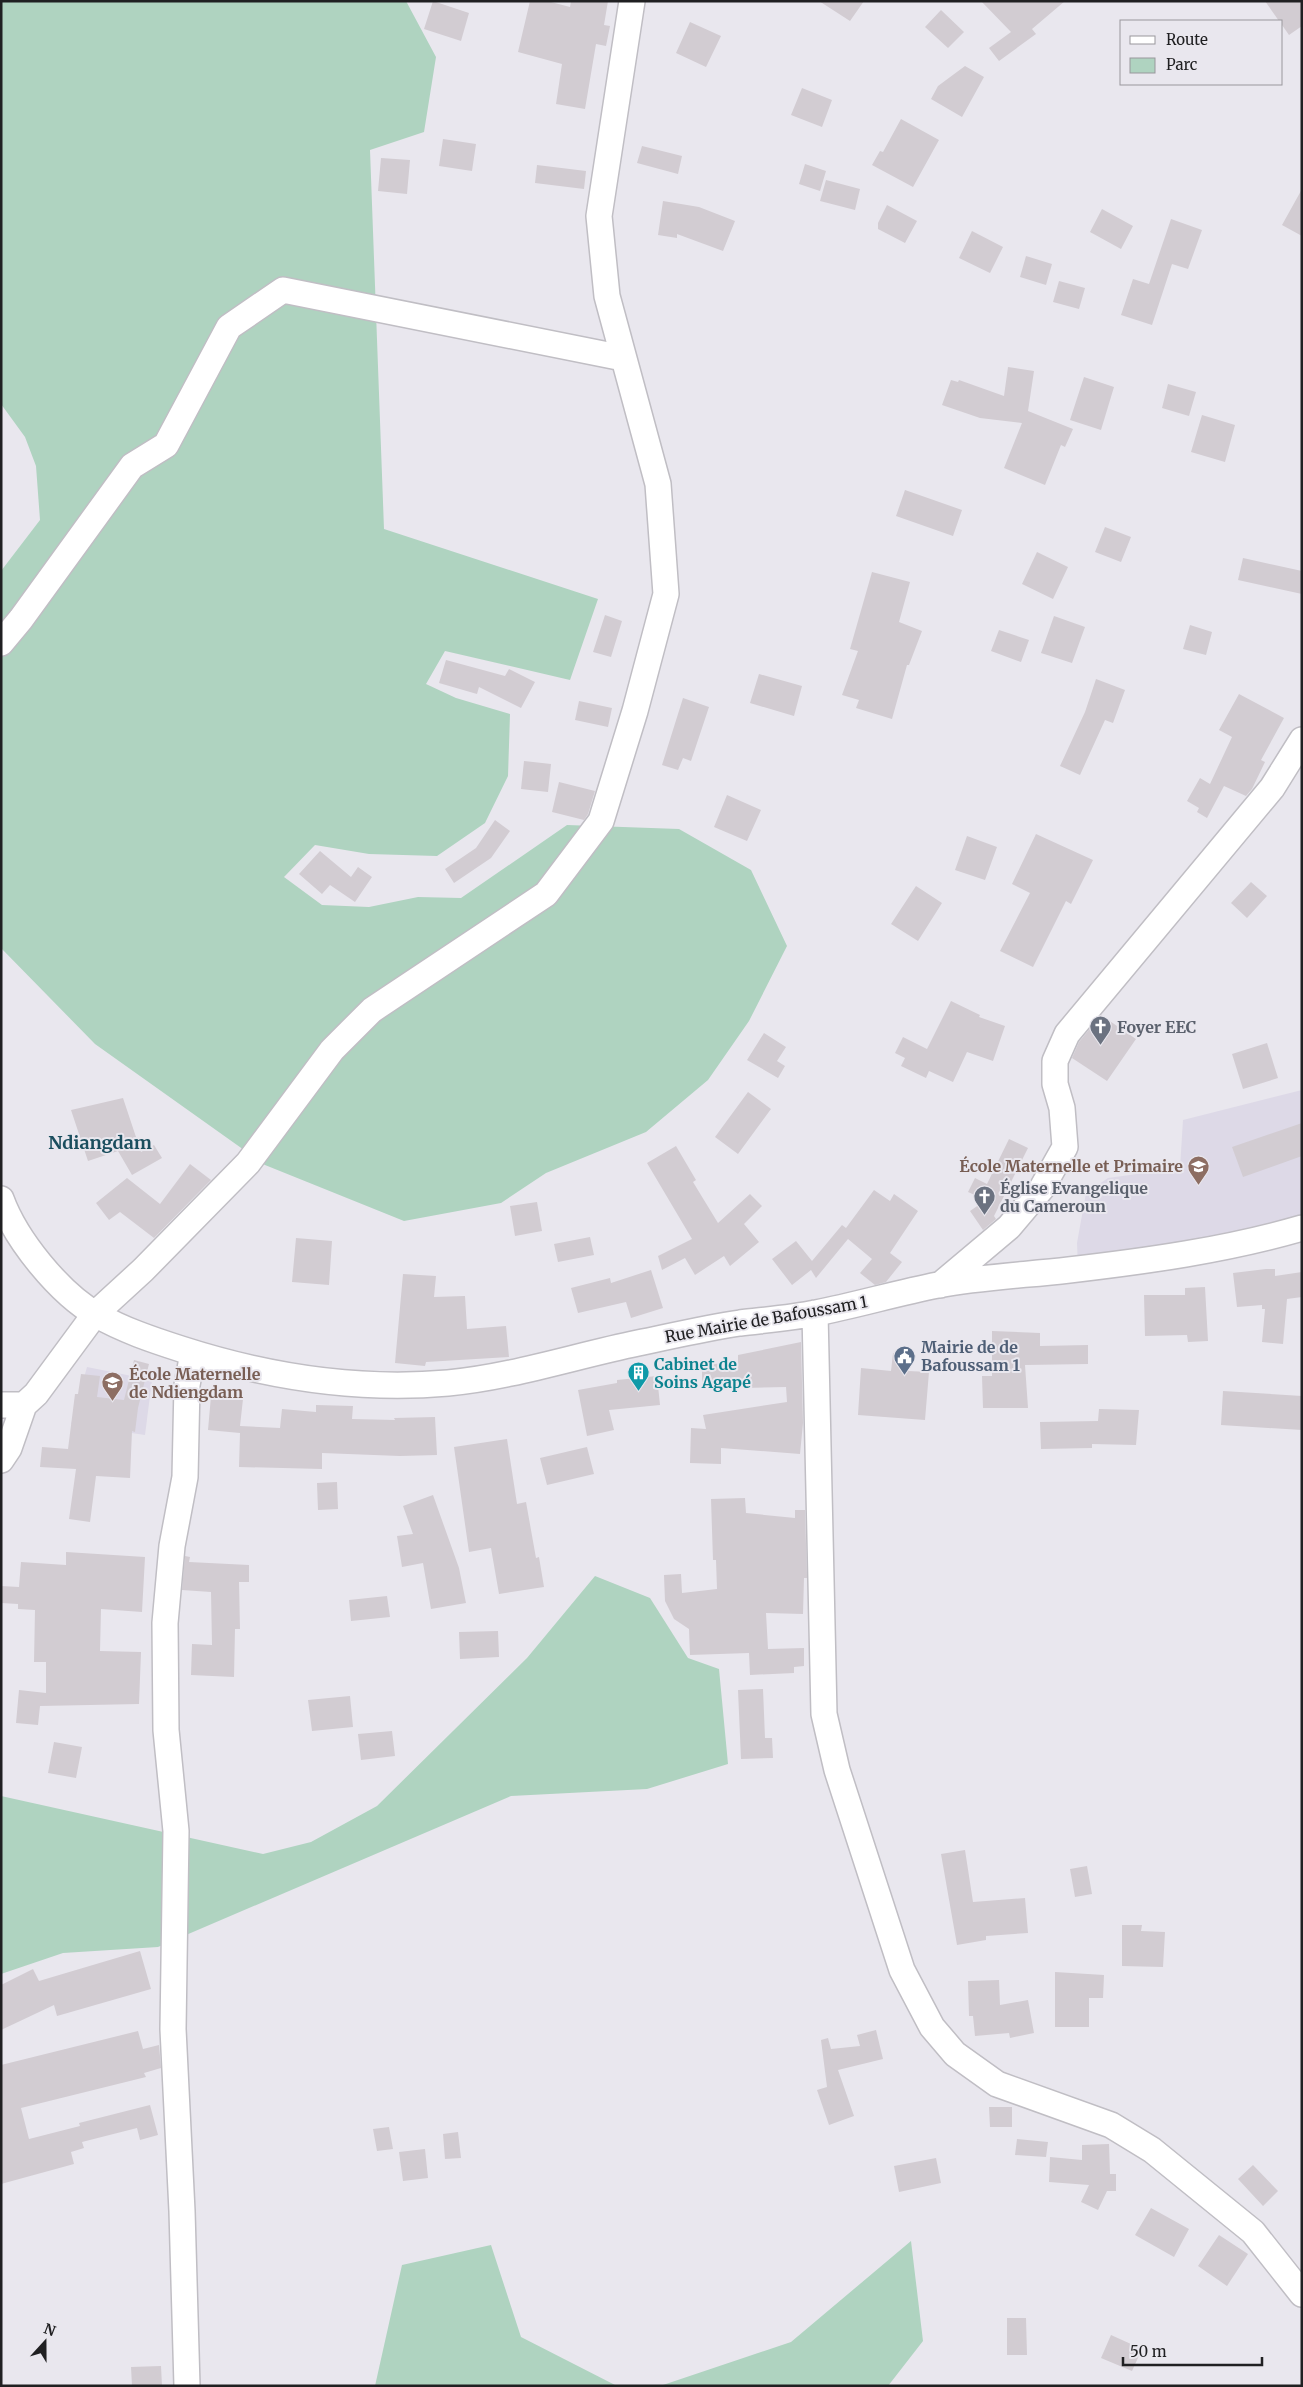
<svg xmlns="http://www.w3.org/2000/svg" width="1303" height="2387" viewBox="0 0 1303 2387" font-family="Merriweather,serif">
	<rect width="100%" height="100%" fill="#e9e7ee"/>
	<!-- built -->
	<path fill="#ddd9e7" d="M 1302,1090 L 1302,1224 L 1078,1267 L 1077,1243 L 1086,1193 L 1108,1178 L 1180,1168 L 1183,1120 Z
		M 87,1367 L 152,1380 L 145,1435 L 71,1424 Z"/>
	<!-- green -->
	<path fill="#afd3c0" d="M 1,1 L 406,1 L 436,57 L 424,132 L 370,150 L 384,529 L 598,599 L 570,680 L 445,651 L 426,684 L 456,698 L 510,714 L 508,776 L 485,823 L 437,856 L 369,854 L 315,845 L 284,877 L 322,905 L 369,907 L 418,897 L 461,898 L 567,825 L 679,829 L 751,870 L 787,946 L 749,1021 L 708,1080 L 646,1132 L 546,1173 L 501,1203 L 404,1221 L 265,1165 L 95,1044 L 1,948 L 1,571 L 40,520 L 36,466 L 25,437 L 1,404 Z
		M 595,1576 L 650,1598 L 688,1658 L 719,1669 L 728,1764 L 647,1789 L 511,1796 L 158,1947 L 63,1953 L 1,1974 L 1,1796 L 263,1854 L 311,1842 L 377,1806 L 527,1658 Z
		M 911,2241 L 923,2341 L 888,2386 L 660,2386 L 791,2342 Z
		M 491,2245 L 521,2337 L 617,2386 L 375,2386 L 402,2265 Z"/>
	<!-- building -->
	<path fill="#d2ccd2" d="M 433,1 L 469,13 L 461,41 L 424,29 Z
		M 530,1 L 547,1 L 570,7 L 571,1 L 608,1 L 604,25 L 610,26 L 606,46 L 596,44 L 585,109 L 556,104 L 562,64 L 518,52 Z
		M 819,1 L 864,1 L 850,21 Z
		M 981,1 L 1065,1 L 1032,29 L 1036,34 L 999,61 L 989,48 L 1011,32 Z
		M 1265,1 L 1302,1 L 1302,26 L 1289,35 L 1282,25 L 1282,21 L 1279,21 Z
		M 941,10 L 964,32 L 948,48 L 925,27 Z
		M 690,22 L 721,36 L 706,67 L 676,53 Z
		M 965,66 L 984,77 L 962,117 L 931,99 L 938,86 Z
		M 802,88 L 832,100 L 822,127 L 791,115 Z
		M 901,119 L 939,140 L 913,187 L 872,165 L 880,151 L 883,152 Z
		M 443,139 L 476,144 L 472,171 L 439,166 Z
		M 642,146 L 682,156 L 678,174 L 637,163 Z
		M 381,158 L 410,160 L 407,194 L 378,191 Z
		M 805,164 L 826,171 L 820,191 L 799,184 Z
		M 537,165 L 586,171 L 584,189 L 535,183 Z
		M 826,180 L 860,189 L 855,210 L 820,201 Z
		M 1302,189 L 1302,236 L 1282,225 Z
		M 663,201 L 699,207 L 735,221 L 723,251 L 677,234 L 677,238 L 658,235 Z
		M 887,205 L 917,221 L 905,243 L 878,229 L 878,223 Z
		M 1102,209 L 1133,226 L 1121,249 L 1090,232 Z
		M 1171,219 L 1202,230 L 1188,269 L 1172,264 L 1152,325 L 1121,315 L 1133,279 L 1149,284 Z
		M 972,231 L 1003,247 L 990,273 L 959,258 Z
		M 1026,256 L 1052,264 L 1046,285 L 1020,277 Z
		M 1059,281 L 1085,288 L 1079,309 L 1053,302 Z
		M 1008,367 L 1034,371 L 1028,411 L 1073,429 L 1065,447 L 1061,445 L 1045,485 L 1004,468 L 1022,423 L 980,418 L 942,405 L 951,380 L 958,382 L 959,380 L 1004,396 Z
		M 1084,377 L 1114,387 L 1101,430 L 1070,420 Z
		M 1168,384 L 1196,392 L 1189,416 L 1162,408 Z
		M 1202,415 L 1235,425 L 1225,462 L 1191,452 Z
		M 905,490 L 962,510 L 953,536 L 896,516 Z
		M 1105,527 L 1131,537 L 1121,562 L 1095,552 Z
		M 1037,552 L 1068,567 L 1053,599 L 1022,584 Z
		M 1243,558 L 1302,571 L 1302,594 L 1238,580 Z
		M 872,572 L 910,582 L 899,622 L 922,631 L 909,665 L 907,665 L 892,719 L 856,708 L 859,700 L 842,695 L 858,651 L 850,649 Z
		M 605,615 L 622,621 L 611,657 L 593,652 Z
		M 1054,616 L 1085,627 L 1072,663 L 1041,653 Z
		M 1190,625 L 1212,632 L 1206,655 L 1183,649 Z
		M 999,630 L 1029,640 L 1021,662 L 991,651 Z
		M 446,660 L 505,676 L 509,669 L 535,682 L 521,708 L 479,687 L 477,694 L 439,683 Z
		M 759,674 L 802,686 L 794,716 L 750,703 Z
		M 1096,679 L 1125,690 L 1113,723 L 1105,720 L 1080,775 L 1060,766 L 1085,712 Z
		M 1239,694 L 1284,718 L 1261,760 L 1265,762 L 1252,789 L 1246,796 L 1224,786 L 1207,818 L 1197,812 L 1199,808 L 1187,801 L 1200,778 L 1210,784 L 1232,737 L 1219,730 Z
		M 683,698 L 709,707 L 691,761 L 683,758 L 678,770 L 662,765 Z
		M 579,701 L 612,708 L 608,727 L 575,720 Z
		M 524,761 L 551,764 L 548,792 L 521,789 Z
		M 559,782 L 595,791 L 588,814 L 584,820 L 552,812 Z
		M 727,795 L 761,810 L 747,841 L 714,827 Z
		M 495,820 L 510,831 L 491,858 L 454,883 L 445,869 L 476,848 Z
		M 1036,834 L 1093,860 L 1071,904 L 1066,901 L 1033,967 L 1000,951 L 1030,893 L 1012,884 Z
		M 967,836 L 997,847 L 985,880 L 955,870 Z
		M 320,851 L 351,877 L 358,867 L 372,877 L 355,902 L 330,885 L 322,894 L 299,874 Z
		M 1251,882 L 1267,896 L 1247,918 L 1231,903 Z
		M 916,886 L 942,903 L 918,941 L 891,924 Z
		M 951,1001 L 980,1015 L 979,1017 L 1005,1026 L 993,1061 L 967,1052 L 953,1082 L 929,1071 L 926,1078 L 901,1066 L 905,1058 L 895,1053 L 903,1037 L 927,1049 Z
		M 1101,1015 L 1136,1039 L 1107,1081 L 1072,1058 L 1079,1042 Z
		M 764,1033 L 786,1047 L 777,1061 L 785,1066 L 778,1078 L 747,1060 Z
		M 1267,1043 L 1278,1078 L 1243,1089 L 1232,1054 Z
		M 748,1092 L 771,1109 L 738,1154 L 715,1137 Z
		M 123,1098 L 141,1152 L 154,1145 L 162,1158 L 132,1175 L 118,1151 L 88,1161 L 71,1110 Z
		M 1302,1123 L 1302,1156 L 1243,1177 L 1232,1147 Z
		M 1009,1139 L 1028,1148 L 994,1216 L 996,1219 L 983,1230 L 970,1211 L 986,1200 L 968,1192 L 975,1178 L 987,1184 Z
		M 676,1146 L 696,1180 L 693,1182 L 718,1223 L 750,1194 L 762,1206 L 744,1224 L 759,1242 L 730,1266 L 724,1256 L 695,1275 L 685,1258 L 662,1270 L 658,1256 L 692,1239 L 647,1163 Z
		M 190,1164 L 211,1180 L 154,1238 L 120,1212 L 109,1220 L 96,1203 L 127,1178 L 160,1204 Z
		M 874,1190 L 890,1201 L 894,1194 L 918,1211 L 890,1253 L 902,1262 L 886,1282 L 875,1285 L 860,1273 L 872,1259 L 848,1239 L 816,1278 L 811,1270 L 792,1285 L 772,1259 L 796,1241 L 812,1261 L 842,1225 L 846,1228 Z
		M 537,1202 L 542,1231 L 515,1236 L 510,1206 Z
		M 590,1237 L 594,1255 L 558,1262 L 554,1244 Z
		M 296,1238 L 332,1241 L 329,1285 L 292,1282 Z
		M 1266,1269 L 1275,1269 L 1275,1276 L 1302,1272 L 1302,1297 L 1287,1299 L 1283,1344 L 1262,1342 L 1265,1309 L 1262,1309 L 1262,1305 L 1237,1307 L 1233,1273 Z
		M 651,1270 L 663,1308 L 631,1318 L 626,1302 L 578,1313 L 571,1288 L 610,1278 L 611,1283 Z
		M 403,1274 L 436,1276 L 434,1297 L 465,1296 L 467,1329 L 506,1326 L 509,1357 L 426,1362 L 425,1366 L 395,1363 Z
		M 1205,1287 L 1208,1341 L 1188,1342 L 1187,1335 L 1145,1336 L 1144,1295 L 1185,1295 L 1185,1288 Z
		M 992,1331 L 1040,1333 L 1040,1346 L 1088,1345 L 1088,1364 L 1025,1365 L 1028,1408 L 983,1408 L 982,1376 L 992,1376 Z
		M 801,1342 L 803,1423 L 800,1454 L 721,1448 L 721,1464 L 690,1463 L 691,1428 L 706,1429 L 703,1415 L 787,1402 L 786,1387 L 702,1389 L 702,1365 L 738,1362 L 738,1355 Z
		M 893,1353 L 910,1354 L 908,1371 L 929,1372 L 925,1420 L 858,1415 L 861,1368 L 891,1371 Z
		M 134,1360 L 149,1364 L 138,1408 L 135,1432 L 132,1431 L 130,1478 L 96,1476 L 90,1522 L 69,1519 L 76,1469 L 40,1467 L 42,1447 L 68,1449 L 75,1394 L 78,1394 L 81,1374 L 100,1376 L 97,1397 L 124,1400 Z
		M 657,1376 L 660,1405 L 609,1410 L 614,1430 L 587,1436 L 578,1390 L 617,1383 L 617,1380 Z
		M 1223,1391 L 1302,1396 L 1302,1430 L 1221,1425 Z
		M 211,1396 L 243,1399 L 240,1426 L 280,1428 L 282,1409 L 316,1412 L 316,1405 L 353,1406 L 352,1419 L 395,1420 L 394,1418 L 435,1417 L 437,1455 L 400,1456 L 322,1453 L 322,1469 L 239,1467 L 240,1433 L 208,1430 Z
		M 1099,1409 L 1139,1410 L 1136,1445 L 1092,1444 L 1092,1448 L 1041,1449 L 1040,1422 L 1098,1421 Z
		M 507,1439 L 517,1504 L 526,1502 L 536,1558 L 539,1557 L 544,1587 L 499,1594 L 491,1548 L 469,1552 L 454,1447 Z
		M 587,1447 L 594,1474 L 547,1485 L 540,1458 Z
		M 337,1482 L 338,1509 L 318,1510 L 317,1483 Z
		M 433,1495 L 459,1568 L 466,1603 L 431,1609 L 423,1563 L 402,1567 L 397,1536 L 413,1534 L 403,1506 Z
		M 745,1498 L 746,1513 L 795,1518 L 795,1510 L 805,1510 L 807,1578 L 804,1578 L 803,1614 L 766,1613 L 768,1649 L 804,1648 L 804,1666 L 794,1667 L 794,1673 L 750,1675 L 749,1653 L 690,1655 L 689,1629 L 674,1619 L 665,1601 L 664,1575 L 681,1574 L 682,1593 L 717,1589 L 716,1560 L 713,1560 L 711,1499 Z
		M 66,1552 L 145,1557 L 142,1612 L 101,1609 L 100,1651 L 141,1652 L 139,1704 L 40,1706 L 38,1725 L 16,1723 L 19,1690 L 46,1693 L 46,1662 L 34,1662 L 35,1610 L 18,1609 L 18,1604 L 1,1603 L 1,1586 L 19,1587 L 21,1562 L 66,1565 Z
		M 185,1556 L 190,1557 L 189,1562 L 249,1565 L 249,1582 L 239,1582 L 240,1629 L 235,1629 L 234,1677 L 191,1675 L 192,1644 L 212,1645 L 211,1592 L 182,1590 Z
		M 387,1596 L 390,1617 L 351,1621 L 349,1600 Z
		M 498,1631 L 499,1657 L 460,1659 L 459,1632 Z
		M 763,1689 L 765,1738 L 772,1738 L 773,1758 L 741,1759 L 738,1690 Z
		M 350,1696 L 353,1727 L 312,1731 L 308,1700 Z
		M 392,1731 L 395,1756 L 361,1760 L 358,1734 Z
		M 54,1742 L 82,1747 L 76,1778 L 48,1773 Z
		M 965,1850 L 973,1902 L 1025,1898 L 1028,1933 L 986,1936 L 986,1940 L 957,1945 L 941,1854 Z
		M 1087,1866 L 1092,1894 L 1075,1897 L 1070,1869 Z
		M 1122,1925 L 1142,1925 L 1141,1931 L 1165,1932 L 1163,1967 L 1122,1966 Z
		M 140,1951 L 151,1989 L 57,2016 L 54,2005 L 1,2030 L 1,1985 L 33,1969 L 39,1981 Z
		M 1055,1972 L 1104,1975 L 1103,1998 L 1089,1998 L 1089,2027 L 1055,2027 Z
		M 999,1980 L 1000,2005 L 1028,2000 L 1034,2033 L 1010,2038 L 1009,2033 L 975,2036 L 973,2016 L 969,2016 L 968,1981 Z
		M 876,2030 L 883,2059 L 838,2070 L 854,2116 L 829,2125 L 817,2090 L 827,2087 L 821,2040 L 828,2038 L 831,2049 L 860,2046 L 857,2035 Z
		M 138,2031 L 143,2049 L 159,2045 L 161,2068 L 144,2073 L 146,2077 L 21,2108 L 29,2139 L 80,2126 L 79,2123 L 150,2105 L 158,2135 L 140,2140 L 137,2128 L 82,2142 L 84,2148 L 71,2152 L 74,2164 L 1,2184 L 1,2065 Z
		M 989,2107 L 1012,2107 L 1012,2127 L 990,2127 Z
		M 389,2127 L 393,2149 L 377,2151 L 373,2129 Z
		M 458,2132 L 461,2158 L 445,2159 L 443,2134 Z
		M 1017,2139 L 1048,2142 L 1046,2157 L 1015,2155 Z
		M 1109,2144 L 1110,2174 L 1116,2174 L 1116,2191 L 1107,2191 L 1098,2210 L 1081,2202 L 1089,2185 L 1049,2182 L 1050,2157 L 1082,2160 L 1082,2145 Z
		M 425,2149 L 428,2178 L 403,2181 L 399,2152 Z
		M 936,2158 L 941,2183 L 899,2192 L 894,2166 Z
		M 1253,2165 L 1278,2191 L 1263,2206 L 1238,2179 Z
		M 1151,2208 L 1189,2229 L 1174,2257 L 1135,2235 Z
		M 1219,2235 L 1248,2254 L 1227,2286 L 1198,2266 Z
		M 1007,2318 L 1026,2318 L 1027,2355 L 1007,2355 Z
		M 1111,2335 L 1142,2349 L 1132,2371 L 1101,2358 Z
		M 161,2366 L 162,2386 L 132,2386 L 131,2367 Z"/>
	<g fill="none" stroke-linecap="round" stroke-linejoin="round">
		<defs>
			<path id="minor" d="M 1,643 L 21,619 L 132,466 L 166,445 L 229,327 L 283,290 L 623,358
				M 1,1199 C 16,1240 59,1293 97,1315 C 123,1330 153,1340 181,1349 C 268,1377 356,1391 448,1383 C 512,1377 575,1356 638,1343 C 672,1336 706,1328 740,1323 C 765,1320 791,1318 816,1313 C 857,1305 897,1293 938,1285 C 981,1277 1026,1275 1069,1270 C 1147,1261 1226,1250 1302,1228
				M 940,1285 L 1009,1227 L 1042,1188 L 1065,1147 L 1062,1108 L 1055,1084 L 1055,1061 L 1067,1034 L 1272,788 L 1302,740
				M 815,1313 L 824,1714 L 837,1770 L 902,1970 L 932,2027 L 955,2054 L 997,2084 L 1111,2125 L 1152,2150 L 1253,2232 L 1302,2294
				M 1,1405 L 24,1405 L 36,1394 L 95,1314 L 143,1270 L 248,1163 L 332,1050 L 372,1010 L 546,894 L 601,821 L 635,711 L 666,594 L 658,484 L 607,296 L 599,216 L 632,1
				M 1,1460 L 9,1448 L 24,1405
				M 187,2386 L 182,2211 L 173,2029 L 176,1831 L 166,1730 L 165,1623 L 172,1546 L 185,1477 L 187,1385 L 193,1353"/>
		</defs>
		<!-- minor casing -->
		<use href="#minor" stroke="#c0bec4" stroke-width="28"/>
		<!-- minor -->
		<use href="#minor" stroke="#fff" stroke-width="25"/>
	</g>
	<!-- icons -->
	<defs>
		<symbol id="church-pin" viewBox="-11 -11 22 30"><path d="M0 17L-7.5 6A9.5 9.5 0 1 1 7.5 6Z" fill="#6b7280" stroke="#e9e7ee"/><path d="M-1.2-6h2.4v3.5h3.3v2.4h-3.3V6h-2.4V-.1h-3.3v-2.4h3.3Z" fill="#fff"/></symbol>
		<symbol id="school-pin" viewBox="-11 -11 22 30"><path d="M0 17L-7.5 6A9.5 9.5 0 1 1 7.5 6Z" fill="#8d6e63" stroke="#e9e7ee"/><path d="M0-5L7-2L0 1L-7-2ZM-4 1L0 2.5L4 1V4Q0 6-4 4Z" fill="#fff"/></symbol>
		<symbol id="civic-pin" viewBox="-11 -11 22 30"><path d="M0 17L-7.5 6A9.5 9.5 0 1 1 7.5 6Z" fill="#5c6f8a" stroke="#e9e7ee"/><path d="M-.6-6.5H3V-4.5H.6V-3L4-1V1h2V6H-6V1h2V-1L-.6-3ZM-1.2 2.5V6h2.4V2.5Z" fill="#fff"/></symbol>
		<symbol id="building-pin" viewBox="-11 -11 22 30"><path d="M0 17L-7.5 6A9.5 9.5 0 1 1 7.5 6Z" fill="#0f9aa8" stroke="#e9e7ee"/><path d="M-4-6H4V6H1V3H-1V6H-4ZM-2.5-4.3h1.7v1.8h-1.7ZM.8-4.3h1.7v1.8H.8ZM-2.5-1h1.7V.8h-1.7ZM.8-1h1.7V.8H.8Z" fill="#fff"/></symbol>
	</defs>
	<g fill-rule="evenodd">
		<use href="#church-pin" x="1088" y="1014" width="25" height="34"/>
		<use href="#school-pin" x="1186" y="1154" width="25" height="34"/>
		<use href="#church-pin" x="972" y="1184" width="25" height="34"/>
		<use href="#civic-pin" x="892" y="1344" width="25" height="34"/>
		<use href="#building-pin" x="626" y="1360" width="25" height="34"/>
		<use href="#school-pin" x="100" y="1370" width="25" height="34"/>
	</g>
	<g text-anchor="middle" dominant-baseline="central" stroke-width="4" stroke-linejoin="round" paint-order="stroke">
		<!-- worship labels -->
		<g font-size="16" font-weight="bold" fill="#5b616d" stroke="#e9e7ee" text-anchor="start">
			<text x="1117" y="1027">Foyer EEC</text>
			<text x="1000" y="1188">Église Evangelique<tspan x="1000" dy="18">du Cameroun</tspan></text>
		</g>
		<!-- education labels -->
		<g font-size="16" font-weight="bold" fill="#785e54" stroke="#e9e7ee" text-anchor="end">
			<text x="1183" y="1166">École Maternelle et Primaire</text>
			<text x="129" y="1374" text-anchor="start">École Maternelle<tspan x="129" dy="18">de Ndiengdam</tspan></text>
		</g>
		<!-- street labels -->
		<g font-size="16" fill="#202022" stroke="#e9e7ee">
			<text transform="translate(766 1319) rotate(-10)">Rue Mairie de Bafoussam 1</text>
		</g>
		<!-- service labels -->
		<g font-size="16" font-weight="bold" fill="#4e5e75" stroke="#e9e7ee" text-anchor="start">
			<text x="921" y="1347">Mairie de de<tspan x="921" dy="18">Bafoussam 1</tspan></text>
		</g>
		<!-- culture labels -->
		<g font-size="16" font-weight="bold" fill="#0d838f" stroke="#e9e7ee" text-anchor="start">
			<text x="654" y="1364">Cabinet de<tspan x="654" dy="18">Soins Agapé</tspan></text>
		</g>
		<!-- neighbourhood labels -->
		<g font-size="18" font-weight="bold" fill="#1b4e5e" stroke="#e9e7ee">
			<text x="100" y="1142">Ndiangdam</text>
		</g>
	</g>
	<!-- border -->
	<rect width="1303" height="2387" fill="none" stroke="#202022" stroke-width="5"/>
	<!-- legend -->
	<rect x="1120" y="20" width="162" height="65" fill="#e9e7ee" stroke="#99979c"/>
	<rect x="1130" y="36" width="25" height="8" fill="#ffffff" stroke="#99979c"/>
	<text x="1166" y="45" font-size="15" fill="#202022">Route</text>
	<rect x="1130" y="58" width="25" height="15" fill="#afd3c0" stroke="#99979c"/>
	<text x="1166" y="70" font-size="15" fill="#202022">Parc</text>
	<!-- north arrow -->
	<g transform="translate(45 2342) rotate(21)" stroke="#e9e7ee" stroke-width="4" paint-order="stroke">
	<path d="M0-4L9 19L0 12L-9 19Z" fill="#202022"/>
	<text y="-8" font-size="14" font-weight="bold" text-anchor="middle" fill="#202022">N</text>
	</g>
	<!-- scale -->
	<path d="M1123 2357v8h139v-8" fill="none" stroke="#202022" stroke-width="2.5"/>
	<text x="1130" y="2357" font-size="15" fill="#202022" stroke="#e9e7ee" stroke-width="4" paint-order="stroke">50 m</text>
</svg>
